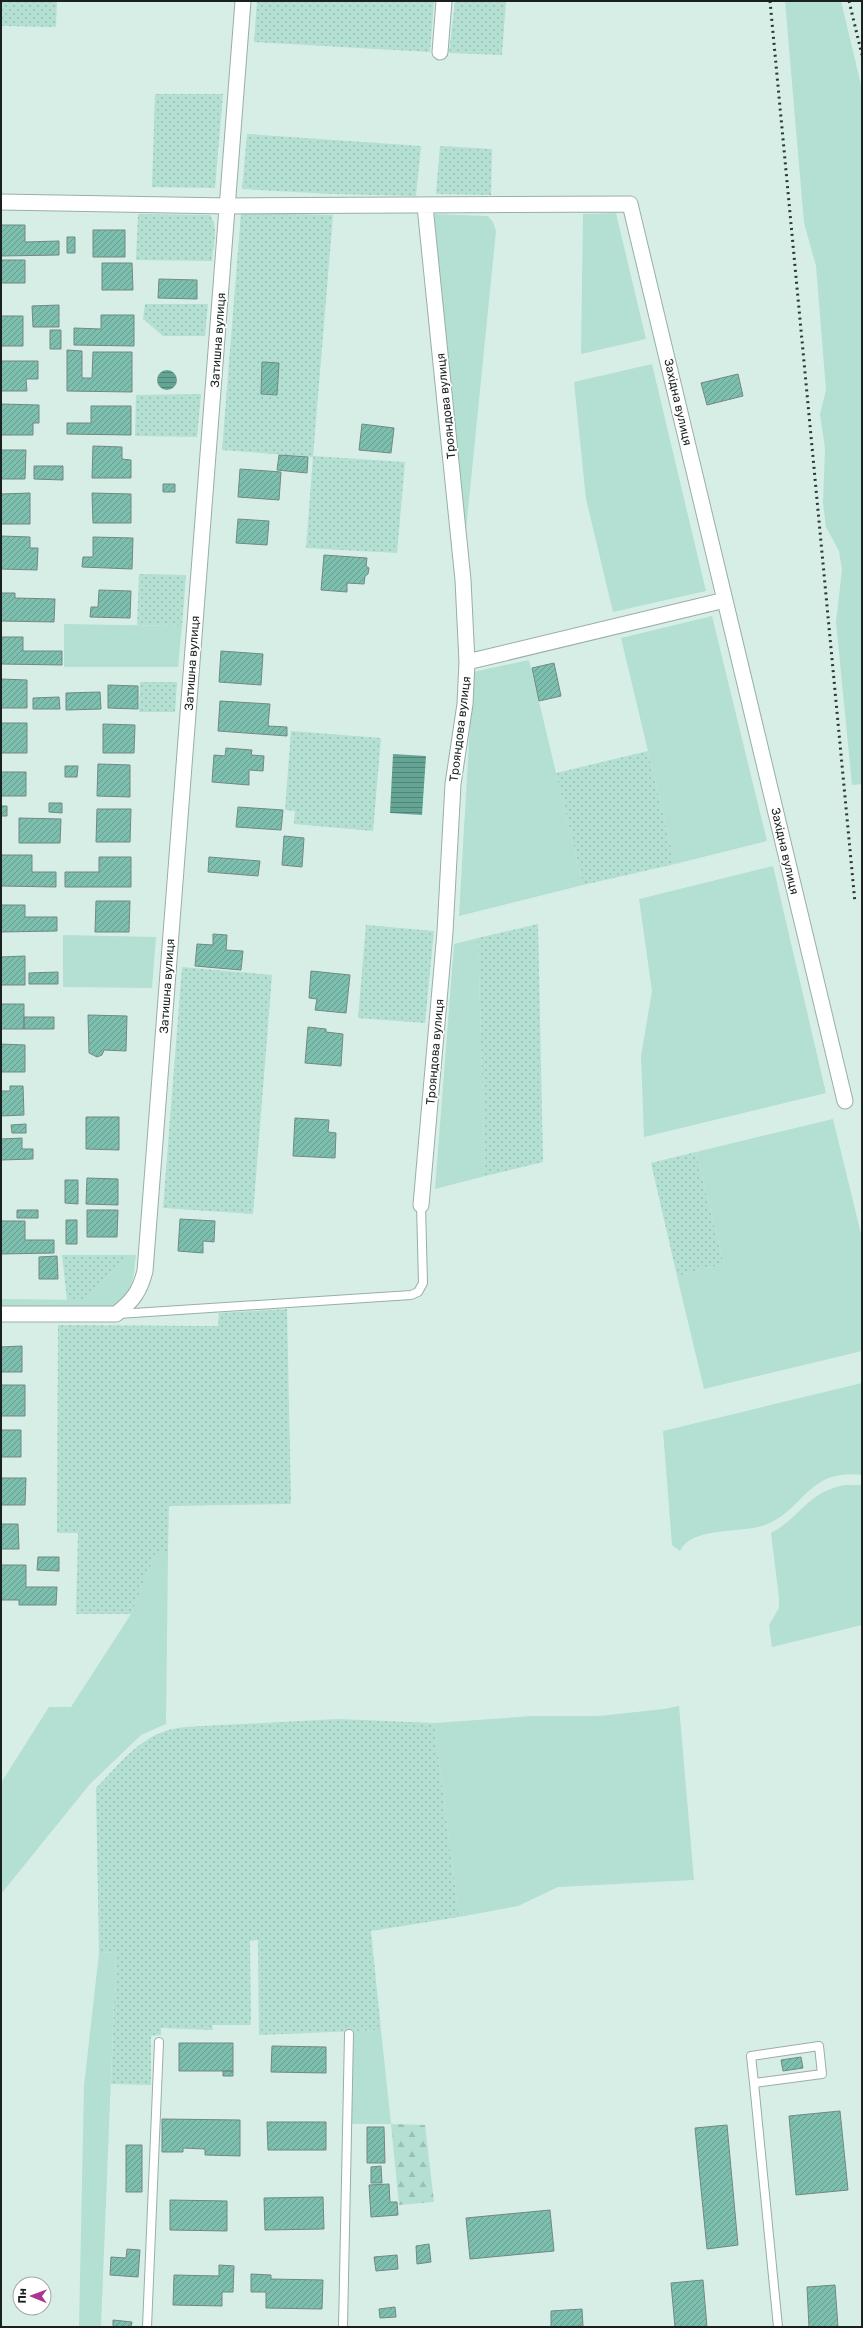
<svg xmlns="http://www.w3.org/2000/svg" width="863" height="2328" viewBox="0 0 863 2328" font-family="Rubik,sans-serif">
	<defs>
		<pattern id="forest-firs" width="22" height="20" patternUnits="userSpaceOnUse"><rect width="22" height="20" fill="#b4dfd3"/><path d="M5 1l3.5 6h-7zM16 11l3.5 6h-7z" fill="#9abfb5"/></pattern>
		<pattern id="garden-dots" width="8" height="8" patternUnits="userSpaceOnUse"><rect width="8" height="8" fill="#b4dfd3"/><path d="M2 2h.1M6 6h.1" fill="none" stroke="#9abfb5" stroke-width="1.8" stroke-linecap="round"/></pattern>
		<pattern id="water-rules" width="6" height="5" patternUnits="userSpaceOnUse"><rect width="6" height="5" fill="#64a494"/><path d="M0 2.5h6" fill="none" stroke="#528578"/></pattern>
		<pattern id="building-hatch" width="6" height="6" patternUnits="userSpaceOnUse"><rect width="6" height="6" fill="#7dbfae"/><path d="M-1 1l2-2M0 6l6-6M5 7l2-2" fill="none" stroke="#669b8d"/></pattern>
	</defs>
	<rect width="100%" height="100%" fill="#d7eee7"/>
	<!-- grass -->
	<path fill="#b4dfd3" d="M 785,1 L 841,1 L 862,89 L 862,784 L 852,785 L 836,622 L 842,570 L 839,551 L 826,527 L 823,503 L 825,449 L 820,414 L 826,390 L 816,266 L 804,223 Z
		M 616,213 L 646,339 L 581,354 L 583,214 Z
		M 434,214 L 488,216 L 493,222 L 496,231 L 466,530 Z
		M 652,364 L 706,591 L 613,612 L 586,499 L 574,382 Z
		M 712,616 L 767,841 L 675,864 L 621,638 Z
		M 64,624 L 182,626 L 178,667 L 64,667 Z
		M 529,660 L 583,885 L 459,916 L 473,672 Z
		M 773,866 L 826,1093 L 644,1137 L 641,1056 L 652,991 L 639,899 Z
		M 63,935 L 156,937 L 152,988 L 63,987 Z
		M 478,938 L 485,1176 L 435,1189 L 454,944 Z
		M 833,1119 L 862,1238 L 862,1351 L 704,1389 L 677,1276 L 724,1264 L 696,1152 Z
		M 130,1255 L 136,1255 C 133,1280 134,1292 112,1307 L 1,1308 L 1,1299 L 83,1300 Z
		M 862,1383 L 862,1475 C 807,1468 804,1511 765,1525 C 741,1534 692,1526 680,1551 L 672,1545 L 663,1431 Z
		M 845,1485 L 862,1485 L 862,1625 L 772,1647 L 769,1625 L 779,1608 L 779,1598 L 771,1533 C 801,1517 807,1492 845,1485 Z
		M 156,1552 L 168,1552 L 166,1724 L 141,1735 L 90,1784 L 1,1894 L 1,1783 L 49,1707 L 71,1707 L 131,1614 Z
		M 679,1706 L 694,1880 L 558,1887 L 518,1906 L 459,1917 L 434,1723 L 533,1716 L 599,1716 L 664,1709 Z
		M 116,1952 L 101,2327 L 79,2327 L 84,2086 L 99,1953 Z
		M 381,2030 L 391,2124 L 351,2124 L 352,2031 Z"/>
	<!-- forest -->
	<path fill="url(#forest-firs)" d="M 391,2124 L 425,2125 L 434,2202 L 399,2205 Z"/>
	<!-- garden -->
	<path fill="url(#garden-dots)" d="M 1,1 L 57,1 L 56,27 L 1,26 Z
		M 257,1 L 434,1 L 430,52 L 254,42 Z
		M 455,1 L 506,1 L 502,55 L 449,53 Z
		M 155,94 L 223,94 L 215,188 L 152,187 Z
		M 247,134 L 421,146 L 416,196 L 332,194 L 242,189 Z
		M 440,146 L 492,149 L 491,195 L 436,194 Z
		M 241,213 L 333,215 L 313,456 L 405,462 L 397,553 L 306,548 L 313,457 L 222,450 Z
		M 138,214 L 210,215 C 219,226 213,247 212,261 L 136,260 Z
		M 145,304 L 208,304 L 205,336 L 163,336 L 143,319 Z
		M 201,394 L 197,437 L 135,436 L 136,395 Z
		M 139,574 L 186,575 L 182,626 L 137,625 Z
		M 140,682 L 177,682 L 175,712 L 139,712 Z
		M 291,731 L 381,738 L 373,831 L 294,824 L 295,811 L 285,810 Z
		M 648,751 L 675,864 L 583,885 L 556,773 Z
		M 538,924 L 543,1162 L 485,1176 L 478,938 Z
		M 366,925 L 434,931 L 425,1023 L 358,1018 Z
		M 182,967 L 272,975 L 253,1214 L 163,1208 Z
		M 696,1152 L 724,1264 L 677,1276 L 651,1163 Z
		M 62,1255 L 130,1255 L 83,1300 L 67,1300 Z
		M 287,1309 L 291,1504 L 169,1506 L 168,1552 L 156,1552 L 131,1614 L 76,1614 L 78,1533 L 57,1533 L 58,1325 L 218,1326 L 219,1313 Z
		M 338,1719 L 434,1723 L 459,1917 L 371,1931 L 381,2030 L 259,2035 L 258,1940 L 250,1941 L 251,2025 L 212,2025 L 213,2030 L 161,2028 L 161,2035 L 151,2036 L 151,2085 L 111,2084 L 116,1952 L 99,1953 L 96,1788 C 124,1760 143,1731 185,1727 Z"/>
	<!-- water -->
	<path fill="url(#water-rules)" d="M157 380a10 10 0 1 1 20 0a10 10 0 1 1-20 0Z
		M 393,754 L 426,756 L 422,815 L 390,813 Z"/>
	<!-- building -->
	<path fill="url(#building-hatch)" stroke="#748883" d="M 1,225 L 25,225 L 25,242 L 59,241 L 59,255 L 1,256 Z
		M 93,230 L 125,230 L 125,257 L 93,257 Z
		M 67,237 L 75,237 L 75,253 L 67,253 Z
		M 1,260 L 25,260 L 25,283 L 1,283 Z
		M 102,263 L 132,263 L 133,290 L 102,290 Z
		M 159,279 L 197,280 L 197,299 L 158,298 Z
		M 59,305 L 59,327 L 33,327 L 32,306 Z
		M 101,315 L 134,315 L 134,346 L 74,345 L 74,328 L 101,329 Z
		M 1,316 L 23,316 L 23,346 L 1,346 Z
		M 50,330 L 61,330 L 61,349 L 50,349 Z
		M 67,350 L 82,351 L 82,378 L 92,378 L 93,352 L 132,352 L 132,392 L 67,391 Z
		M 1,361 L 38,361 L 38,379 L 26,379 L 27,391 L 1,391 Z
		M 262,362 L 279,363 L 277,395 L 261,394 Z
		M 738,374 L 743,396 L 707,405 L 701,383 Z
		M 1,404 L 39,405 L 39,423 L 33,423 L 33,435 L 1,435 Z
		M 91,406 L 131,406 L 131,435 L 67,434 L 67,423 L 91,423 Z
		M 362,424 L 394,428 L 391,453 L 359,450 Z
		M 93,446 L 122,447 L 122,459 L 131,460 L 131,478 L 92,478 Z
		M 1,450 L 26,450 L 25,479 L 1,479 Z
		M 279,455 L 308,457 L 307,473 L 277,470 Z
		M 34,466 L 63,466 L 63,480 L 34,479 Z
		M 240,469 L 281,472 L 279,500 L 238,497 Z
		M 163,484 L 175,484 L 175,492 L 163,492 Z
		M 30,493 L 30,524 L 1,524 L 1,494 Z
		M 92,493 L 131,494 L 131,523 L 93,523 Z
		M 238,519 L 269,521 L 267,545 L 236,543 Z
		M 1,536 L 30,537 L 30,548 L 38,548 L 37,570 L 1,569 Z
		M 93,537 L 133,538 L 132,569 L 82,567 L 83,557 L 93,557 Z
		M 324,555 L 367,558 L 366,566 L 369,568 L 368,574 L 365,576 L 364,584 L 347,583 L 347,592 L 321,590 Z
		M 99,590 L 131,591 L 130,618 L 90,617 L 91,607 L 98,607 Z
		M 1,593 L 15,593 L 15,598 L 55,599 L 54,622 L 1,621 Z
		M 1,637 L 23,637 L 23,651 L 62,651 L 62,665 L 1,664 Z
		M 221,651 L 263,654 L 261,685 L 219,682 Z
		M 554,663 L 561,696 L 539,701 L 532,668 Z
		M 1,679 L 27,680 L 27,708 L 1,708 Z
		M 108,685 L 138,686 L 138,709 L 108,708 Z
		M 100,692 L 101,709 L 66,710 L 66,693 Z
		M 59,697 L 60,709 L 33,709 L 33,698 Z
		M 220,701 L 270,704 L 268,726 L 287,727 L 287,736 L 218,731 Z
		M 1,723 L 27,723 L 27,753 L 1,753 Z
		M 103,724 L 135,725 L 134,753 L 103,753 Z
		M 226,748 L 252,750 L 251,755 L 264,756 L 263,771 L 249,770 L 249,785 L 212,782 L 214,755 L 225,756 Z
		M 98,764 L 130,765 L 130,797 L 97,796 Z
		M 65,766 L 78,766 L 77,777 L 65,777 Z
		M 1,772 L 26,772 L 26,796 L 1,796 Z
		M 49,803 L 62,803 L 62,813 L 49,812 Z
		M 1,806 L 7,806 L 7,816 L 1,816 Z
		M 238,807 L 283,810 L 281,830 L 236,827 Z
		M 97,809 L 131,809 L 130,842 L 96,842 Z
		M 19,818 L 61,819 L 60,843 L 19,843 Z
		M 284,836 L 304,838 L 302,867 L 282,865 Z
		M 1,855 L 32,855 L 32,872 L 56,872 L 56,887 L 1,886 Z
		M 99,857 L 131,857 L 131,887 L 65,887 L 65,872 L 99,872 Z
		M 209,857 L 260,861 L 258,876 L 208,872 Z
		M 96,901 L 130,901 L 129,932 L 95,932 Z
		M 1,905 L 25,905 L 25,917 L 57,917 L 57,931 L 1,932 Z
		M 213,934 L 227,935 L 226,950 L 243,951 L 241,970 L 195,966 L 197,944 L 213,945 Z
		M 25,956 L 25,985 L 1,985 L 1,957 Z
		M 311,971 L 350,975 L 346,1013 L 315,1010 L 317,999 L 309,998 Z
		M 58,972 L 58,984 L 29,984 L 29,973 Z
		M 1,1004 L 24,1004 L 24,1029 L 1,1029 Z
		M 88,1015 L 127,1016 L 126,1051 L 104,1050 L 102,1055 L 97,1057 L 89,1053 Z
		M 24,1017 L 54,1017 L 54,1029 L 24,1029 Z
		M 308,1027 L 326,1029 L 326,1032 L 343,1034 L 341,1066 L 305,1063 Z
		M 1,1044 L 25,1045 L 25,1072 L 1,1072 Z
		M 10,1086 L 23,1086 L 24,1115 L 1,1116 L 1,1091 L 10,1091 Z
		M 86,1117 L 119,1117 L 119,1150 L 86,1149 Z
		M 295,1118 L 329,1120 L 328,1132 L 336,1133 L 335,1158 L 293,1156 Z
		M 26,1124 L 26,1133 L 12,1133 L 11,1125 Z
		M 22,1138 L 22,1149 L 33,1149 L 33,1159 L 1,1160 L 1,1139 Z
		M 87,1178 L 118,1179 L 118,1205 L 86,1204 Z
		M 65,1180 L 78,1180 L 78,1204 L 65,1203 Z
		M 17,1210 L 38,1210 L 38,1218 L 17,1218 Z
		M 87,1210 L 118,1210 L 117,1237 L 87,1237 Z
		M 180,1219 L 215,1221 L 214,1242 L 203,1241 L 203,1253 L 178,1251 Z
		M 66,1220 L 77,1220 L 77,1244 L 66,1244 Z
		M 1,1221 L 25,1221 L 25,1240 L 54,1240 L 54,1253 L 1,1254 Z
		M 57,1256 L 58,1279 L 39,1279 L 39,1257 Z
		M 22,1346 L 22,1372 L 1,1372 L 1,1347 Z
		M 1,1385 L 25,1385 L 25,1416 L 1,1416 Z
		M 1,1430 L 21,1430 L 21,1457 L 1,1457 Z
		M 1,1478 L 26,1478 L 25,1505 L 1,1505 Z
		M 1,1524 L 18,1524 L 19,1549 L 1,1549 Z
		M 38,1557 L 59,1557 L 59,1571 L 37,1570 Z
		M 1,1565 L 26,1565 L 26,1587 L 57,1587 L 56,1605 L 19,1605 L 19,1600 L 1,1600 Z
		M 179,2043 L 233,2043 L 233,2071 L 179,2071 Z
		M 272,2046 L 326,2047 L 326,2073 L 271,2072 Z
		M 801,2057 L 803,2068 L 783,2071 L 781,2060 Z
		M 223,2071 L 233,2071 L 233,2076 L 223,2076 Z
		M 840,2111 L 848,2190 L 796,2195 L 789,2116 Z
		M 162,2119 L 240,2120 L 240,2156 L 205,2155 L 205,2149 L 183,2148 L 183,2152 L 162,2152 Z
		M 267,2122 L 326,2122 L 326,2150 L 268,2150 Z
		M 727,2125 L 738,2245 L 707,2249 L 695,2128 Z
		M 367,2127 L 384,2127 L 385,2163 L 367,2163 Z
		M 126,2145 L 142,2145 L 142,2192 L 126,2192 Z
		M 381,2166 L 382,2183 L 371,2183 L 371,2167 Z
		M 389,2184 L 390,2202 L 397,2202 L 398,2215 L 371,2217 L 369,2185 Z
		M 323,2197 L 324,2229 L 265,2230 L 264,2198 Z
		M 170,2200 L 227,2201 L 227,2231 L 170,2230 Z
		M 550,2210 L 554,2251 L 470,2259 L 466,2218 Z
		M 429,2244 L 431,2262 L 417,2264 L 416,2246 Z
		M 127,2249 L 140,2250 L 138,2277 L 110,2275 L 111,2257 L 126,2258 Z
		M 397,2255 L 398,2269 L 376,2271 L 374,2257 Z
		M 219,2265 L 234,2266 L 233,2292 L 222,2292 L 222,2306 L 173,2305 L 174,2275 L 219,2276 Z
		M 251,2274 L 271,2275 L 271,2279 L 323,2280 L 322,2309 L 266,2308 L 266,2292 L 251,2292 Z
		M 703,2280 L 707,2327 L 675,2327 L 671,2283 Z
		M 835,2285 L 838,2327 L 809,2327 L 807,2287 Z
		M 395,2307 L 396,2317 L 380,2318 L 379,2309 Z
		M 582,2309 L 583,2326 L 551,2327 L 551,2311 Z
		M 113,2320 L 132,2322 L 131,2327 L 113,2327 Z"/>
	<g fill="none" stroke-linecap="round" stroke-linejoin="round">
		<defs>
			<path id="lane" d="M 118,1314 L 411,1295 L 418,1292 L 423,1283 L 421,1205
				M 754,2083 L 822,2074 L 819,2046 L 751,2056 L 754,2083 L 778,2327
				M 147,2327 L 159,2042
				M 343,2327 L 349,2034"/>
			<path id="street" d="M 440,52 L 444,1
				M 1,202 L 228,206 L 630,204 L 845,1101
				M 467,662 L 725,600
				M 421,1205 L 445,932 L 453,784 L 465,704 L 467,662 L 463,580 L 425,206
				M 1,1314 L 116,1314 C 133,1301 140,1291 145,1271 L 243,1"/>
		</defs>
		<!-- lane casing -->
		<use href="#lane" stroke="#99aea8" stroke-width="10"/>
		<!-- street casing -->
		<use href="#street" stroke="#99aea8" stroke-width="17"/>
		<!-- lane -->
		<use href="#lane" stroke="#fff" stroke-width="8"/>
		<!-- street -->
		<use href="#street" stroke="#fff" stroke-width="15"/>
		<!-- rail -->
		<path stroke="#2d3734" stroke-width="3" stroke-dasharray="2 4" stroke-linecap="butt" d="M 770,1 L 855,903
			M 849,1 L 862,55"/>
	</g>
	<g text-anchor="middle" dominant-baseline="central" stroke-width="3.5" stroke-linejoin="round" paint-order="stroke">
		<!-- street labels -->
		<g font-size="12" fill="#1a2220" stroke="#fff">
			<text transform="translate(218 340) rotate(-86)">Затишна вулиця</text>
			<text transform="translate(678 402) rotate(77)">Західна вулиця</text>
			<text transform="translate(446 406) rotate(-96)">Трояндова вулиця</text>
			<text transform="translate(192 663) rotate(-86)">Затишна вулиця</text>
			<text transform="translate(460 729) rotate(-83)">Трояндова вулиця</text>
			<text transform="translate(785 851) rotate(77)">Західна вулиця</text>
			<text transform="translate(167 986) rotate(-86)">Затишна вулиця</text>
			<text transform="translate(435 1052) rotate(-85)">Трояндова вулиця</text>
		</g>
	</g>
	<!-- border -->
	<rect width="863" height="2328" fill="none" stroke="#1a2220" stroke-width="4"/>
	<!-- north arrow -->
	<g transform="translate(32 2296) rotate(271)"><circle r="19" fill="#ffffff" stroke="#a3a7a6"/>
	<path d="M0-3L7 15L0 10L-7 15Z" fill="#aa3690"/>
	<text y="-6" font-size="11" font-weight="bold" text-anchor="middle" fill="#1a2220">Пн</text>
	</g>
</svg>
